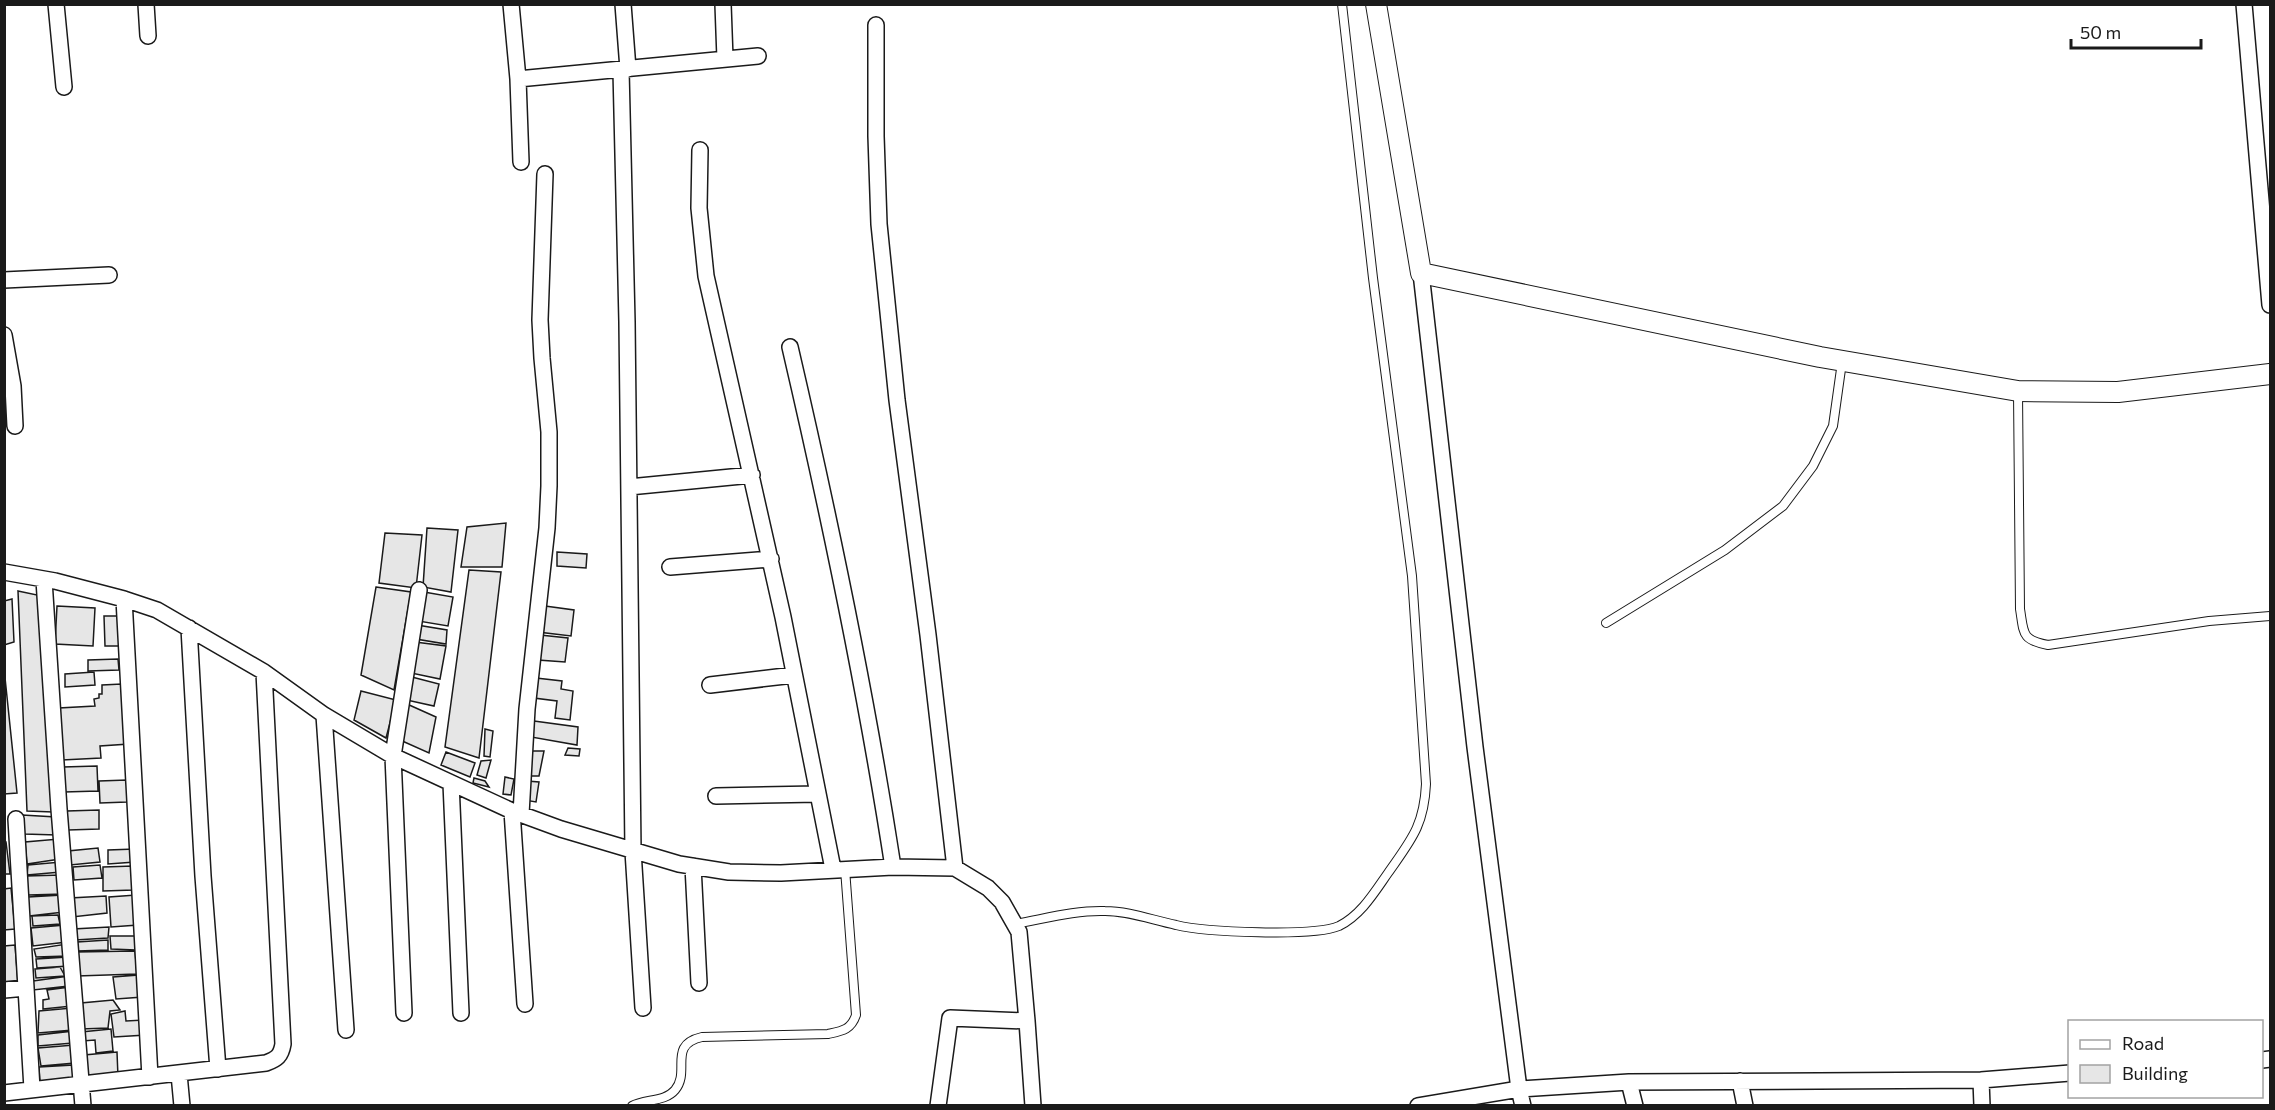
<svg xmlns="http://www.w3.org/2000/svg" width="2275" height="1110" viewBox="0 0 2275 1110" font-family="Commissioner,sans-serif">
	<rect width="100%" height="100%" fill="#fff"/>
	<!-- building -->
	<path fill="#e6e6e6" stroke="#1a1a1a" stroke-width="1.5" d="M 506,523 L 502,567 L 461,567 L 467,527 Z
		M 427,528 L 458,530 L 451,592 L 423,587 Z
		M 385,533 L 422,535 L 416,588 L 379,583 Z
		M 557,552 L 587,554 L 586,568 L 557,566 Z
		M 469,570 L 501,572 L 479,758 L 445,747 Z
		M 376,587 L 411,592 L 394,690 L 361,675 Z
		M 18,591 L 42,596 L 53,812 L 27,811 Z
		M 424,592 L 453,597 L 448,626 L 418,621 Z
		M 12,599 L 14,642 L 4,645 L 4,601 Z
		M 57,606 L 95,608 L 93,646 L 55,644 Z
		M 545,606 L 574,610 L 571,636 L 538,632 Z
		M 104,616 L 120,616 L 121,646 L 105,646 Z
		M 417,625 L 447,630 L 446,644 L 416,639 Z
		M 540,635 L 568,638 L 565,662 L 538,660 Z
		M 415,642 L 446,646 L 440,679 L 411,673 Z
		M 118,659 L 119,670 L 88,671 L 88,660 Z
		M 4,668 L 17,793 L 4,794 Z
		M 94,672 L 95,685 L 65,687 L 65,674 Z
		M 408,676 L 439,684 L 434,706 L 402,699 Z
		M 536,678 L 562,681 L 561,689 L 573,691 L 570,720 L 555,718 L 557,701 L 534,698 Z
		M 122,684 L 129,744 L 100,746 L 101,758 L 62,760 L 59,708 L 95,706 L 94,699 L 99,698 L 99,694 L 102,694 L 102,685 Z
		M 361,691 L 396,700 L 386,738 L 354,720 Z
		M 407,704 L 436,717 L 429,753 L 400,740 Z
		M 534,721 L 578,727 L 577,745 L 531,737 Z
		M 485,729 L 493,731 L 490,757 L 484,756 Z
		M 568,748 L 580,749 L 579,756 L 565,755 Z
		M 531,751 L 544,751 L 539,776 L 526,776 Z
		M 446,752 L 475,763 L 470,777 L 441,765 Z
		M 491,760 L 486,778 L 477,775 L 481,761 Z
		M 97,766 L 98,791 L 64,792 L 63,767 Z
		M 505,777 L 514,779 L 511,795 L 503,794 Z
		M 474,778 L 485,781 L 489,787 L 473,783 Z
		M 127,780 L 127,802 L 100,803 L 99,781 Z
		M 527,781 L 539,782 L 536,802 L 524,800 Z
		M 99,810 L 99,829 L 68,830 L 67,811 Z
		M 22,815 L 56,817 L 57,835 L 24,834 Z
		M 59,839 L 60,859 L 27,864 L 25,842 Z
		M 4,842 L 6,842 L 10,874 L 4,874 Z
		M 98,848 L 100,862 L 70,865 L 68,851 Z
		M 135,849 L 135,862 L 108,864 L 108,850 Z
		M 61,862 L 61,872 L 27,875 L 28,865 Z
		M 100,865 L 102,878 L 74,880 L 73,867 Z
		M 133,866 L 134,890 L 103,891 L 103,867 Z
		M 62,875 L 64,894 L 28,895 L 26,876 Z
		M 11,888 L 15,929 L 4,930 L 4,889 Z
		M 63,895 L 64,912 L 29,916 L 28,897 Z
		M 136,895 L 138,925 L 111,927 L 109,897 Z
		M 106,896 L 107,913 L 72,917 L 70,898 Z
		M 58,915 L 60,924 L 33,926 L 32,916 Z
		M 65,925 L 67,942 L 33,946 L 31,928 Z
		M 109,927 L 108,938 L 75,940 L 73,929 Z
		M 110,936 L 136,936 L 136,950 L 111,949 Z
		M 108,940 L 108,950 L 77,951 L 77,942 Z
		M 67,944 L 68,956 L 36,957 L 34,949 Z
		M 15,945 L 18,983 L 4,984 L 4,946 Z
		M 135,951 L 137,974 L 77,976 L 76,952 Z
		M 68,957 L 69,966 L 37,968 L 36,959 Z
		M 60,967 L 65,976 L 36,978 L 35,969 Z
		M 139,975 L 143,997 L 116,999 L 113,977 Z
		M 69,976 L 69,986 L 33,990 L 33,981 Z
		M 70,987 L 72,1006 L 43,1009 L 43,1000 L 49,999 L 47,990 Z
		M 113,1000 L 120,1010 L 110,1011 L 108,1028 L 81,1029 L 81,1003 Z
		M 72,1008 L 73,1030 L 38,1033 L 39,1011 Z
		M 125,1011 L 126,1021 L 144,1020 L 146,1035 L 114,1037 L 111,1014 Z
		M 111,1029 L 113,1051 L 96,1053 L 95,1040 L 82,1041 L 81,1032 Z
		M 74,1031 L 73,1043 L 38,1046 L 38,1035 Z
		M 74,1045 L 75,1063 L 41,1066 L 38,1048 Z
		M 117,1052 L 118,1077 L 86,1080 L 84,1055 Z
		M 74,1065 L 75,1080 L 40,1084 L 39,1067 Z"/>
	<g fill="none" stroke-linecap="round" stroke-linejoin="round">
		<defs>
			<path id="service" d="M 2018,392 L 2020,609 C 2024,633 2021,640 2048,645 L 2209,621 L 2270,616
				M 1606,623 L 1725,550 L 1783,506 L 1813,466 L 1833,426 L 1842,362
				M 1015,924 C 1044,919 1075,910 1105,911 C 1129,911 1152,920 1176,925 C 1205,932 1313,937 1339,926 C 1361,915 1374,893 1388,873 C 1411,840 1424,826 1426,784 L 1412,576 L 1373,278 L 1342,4
				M 632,1106 C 645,1099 665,1102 675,1090 C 691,1071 667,1045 702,1037 L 828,1034 C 842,1031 851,1030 856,1015 L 845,869"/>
			<path id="minor" d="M 56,4 L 64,87
				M 146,4 L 148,36
				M 511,4 L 518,79 L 521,162
				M 623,4 L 628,69
				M 723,4 L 725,59
				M 2244,4 L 2270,305
				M 876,25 L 876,136 L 879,224 L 897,400 L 928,635 L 955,868
				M 621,70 L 627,322 L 633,851 L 643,1008
				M 518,79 L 758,56
				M 700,150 L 699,208 L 706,276 L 783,617 L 833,869
				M 1421,273 L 1475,747 L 1519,1089 L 1629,1082 L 1981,1080 L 2070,1073
				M 4,280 L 109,275
				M 4,335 L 13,386 L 15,426
				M 790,347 C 830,519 866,692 893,867
				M 629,487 L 752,475
				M 670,567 L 771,559
				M 4,572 L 55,581 L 124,599 L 157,610 L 264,672 L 324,715 L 393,756 L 512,811 L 561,829 L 679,864 L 729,872 L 781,873 L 893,867 L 955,868 L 988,888 L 1002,902 L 1019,932 L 1027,1021
				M 44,580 L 59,809 L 83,1106
				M 124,599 L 150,1077
				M 189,628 L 203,876 L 218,1069
				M 710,685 L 794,675
				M 324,715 L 346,1030
				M 451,783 L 461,1013
				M 716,796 L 818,794
				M 512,811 L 525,1004
				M 521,814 L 527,709 L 547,528 L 549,486 L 549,432 L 542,358 L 540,320 L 545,174
				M 16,819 L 32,1089
				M 693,866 L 699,983
				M 4,990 L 26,988
				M 404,1013 L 393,756 L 419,590
				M 2262,1060 L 2270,1059
				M 179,1074 L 182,1106
				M 1981,1080 L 1982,1106
				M 1740,1081 L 1745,1106
				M 1629,1082 L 1635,1106
				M 4,1093 L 266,1063 C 277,1059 281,1056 283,1044 L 264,672
				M 938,1106 L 950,1018 L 1027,1021 L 1033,1106
				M 1418,1106 L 1519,1089 L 1523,1106"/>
			<path id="tertiary" d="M 1376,4 L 1421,273 L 1820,357 L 2018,391 L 2118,392 L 2270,374"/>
		</defs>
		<!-- service casing -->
		<use href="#service" stroke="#1a1a1a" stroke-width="10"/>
		<!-- minor casing -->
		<use href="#minor" stroke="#1a1a1a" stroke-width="18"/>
		<!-- tertiary casing -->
		<use href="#tertiary" stroke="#1a1a1a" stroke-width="22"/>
		<!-- service -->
		<use href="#service" stroke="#fff" stroke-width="8"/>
		<!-- minor -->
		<use href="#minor" stroke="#fff" stroke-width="15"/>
		<!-- tertiary -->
		<use href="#tertiary" stroke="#fff" stroke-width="20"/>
	</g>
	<!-- border -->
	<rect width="2275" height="1110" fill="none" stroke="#1a1a1a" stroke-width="12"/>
	<!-- legend -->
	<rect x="2068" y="1020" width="195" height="78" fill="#ffffff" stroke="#a3a3a3" stroke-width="1.5"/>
	<rect x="2080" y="1040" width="30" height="9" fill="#ffffff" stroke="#a3a3a3" stroke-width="1.5"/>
	<text x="2122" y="1050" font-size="18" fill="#1a1a1a">Road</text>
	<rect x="2080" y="1065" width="30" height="18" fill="#e6e6e6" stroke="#a3a3a3" stroke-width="1.5"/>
	<text x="2122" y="1080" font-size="18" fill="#1a1a1a">Building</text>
	<!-- scale -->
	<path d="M2071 39v9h130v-9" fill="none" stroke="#1a1a1a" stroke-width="3"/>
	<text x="2080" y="39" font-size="18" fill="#1a1a1a" stroke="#ffffff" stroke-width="4.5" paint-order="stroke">50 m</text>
</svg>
